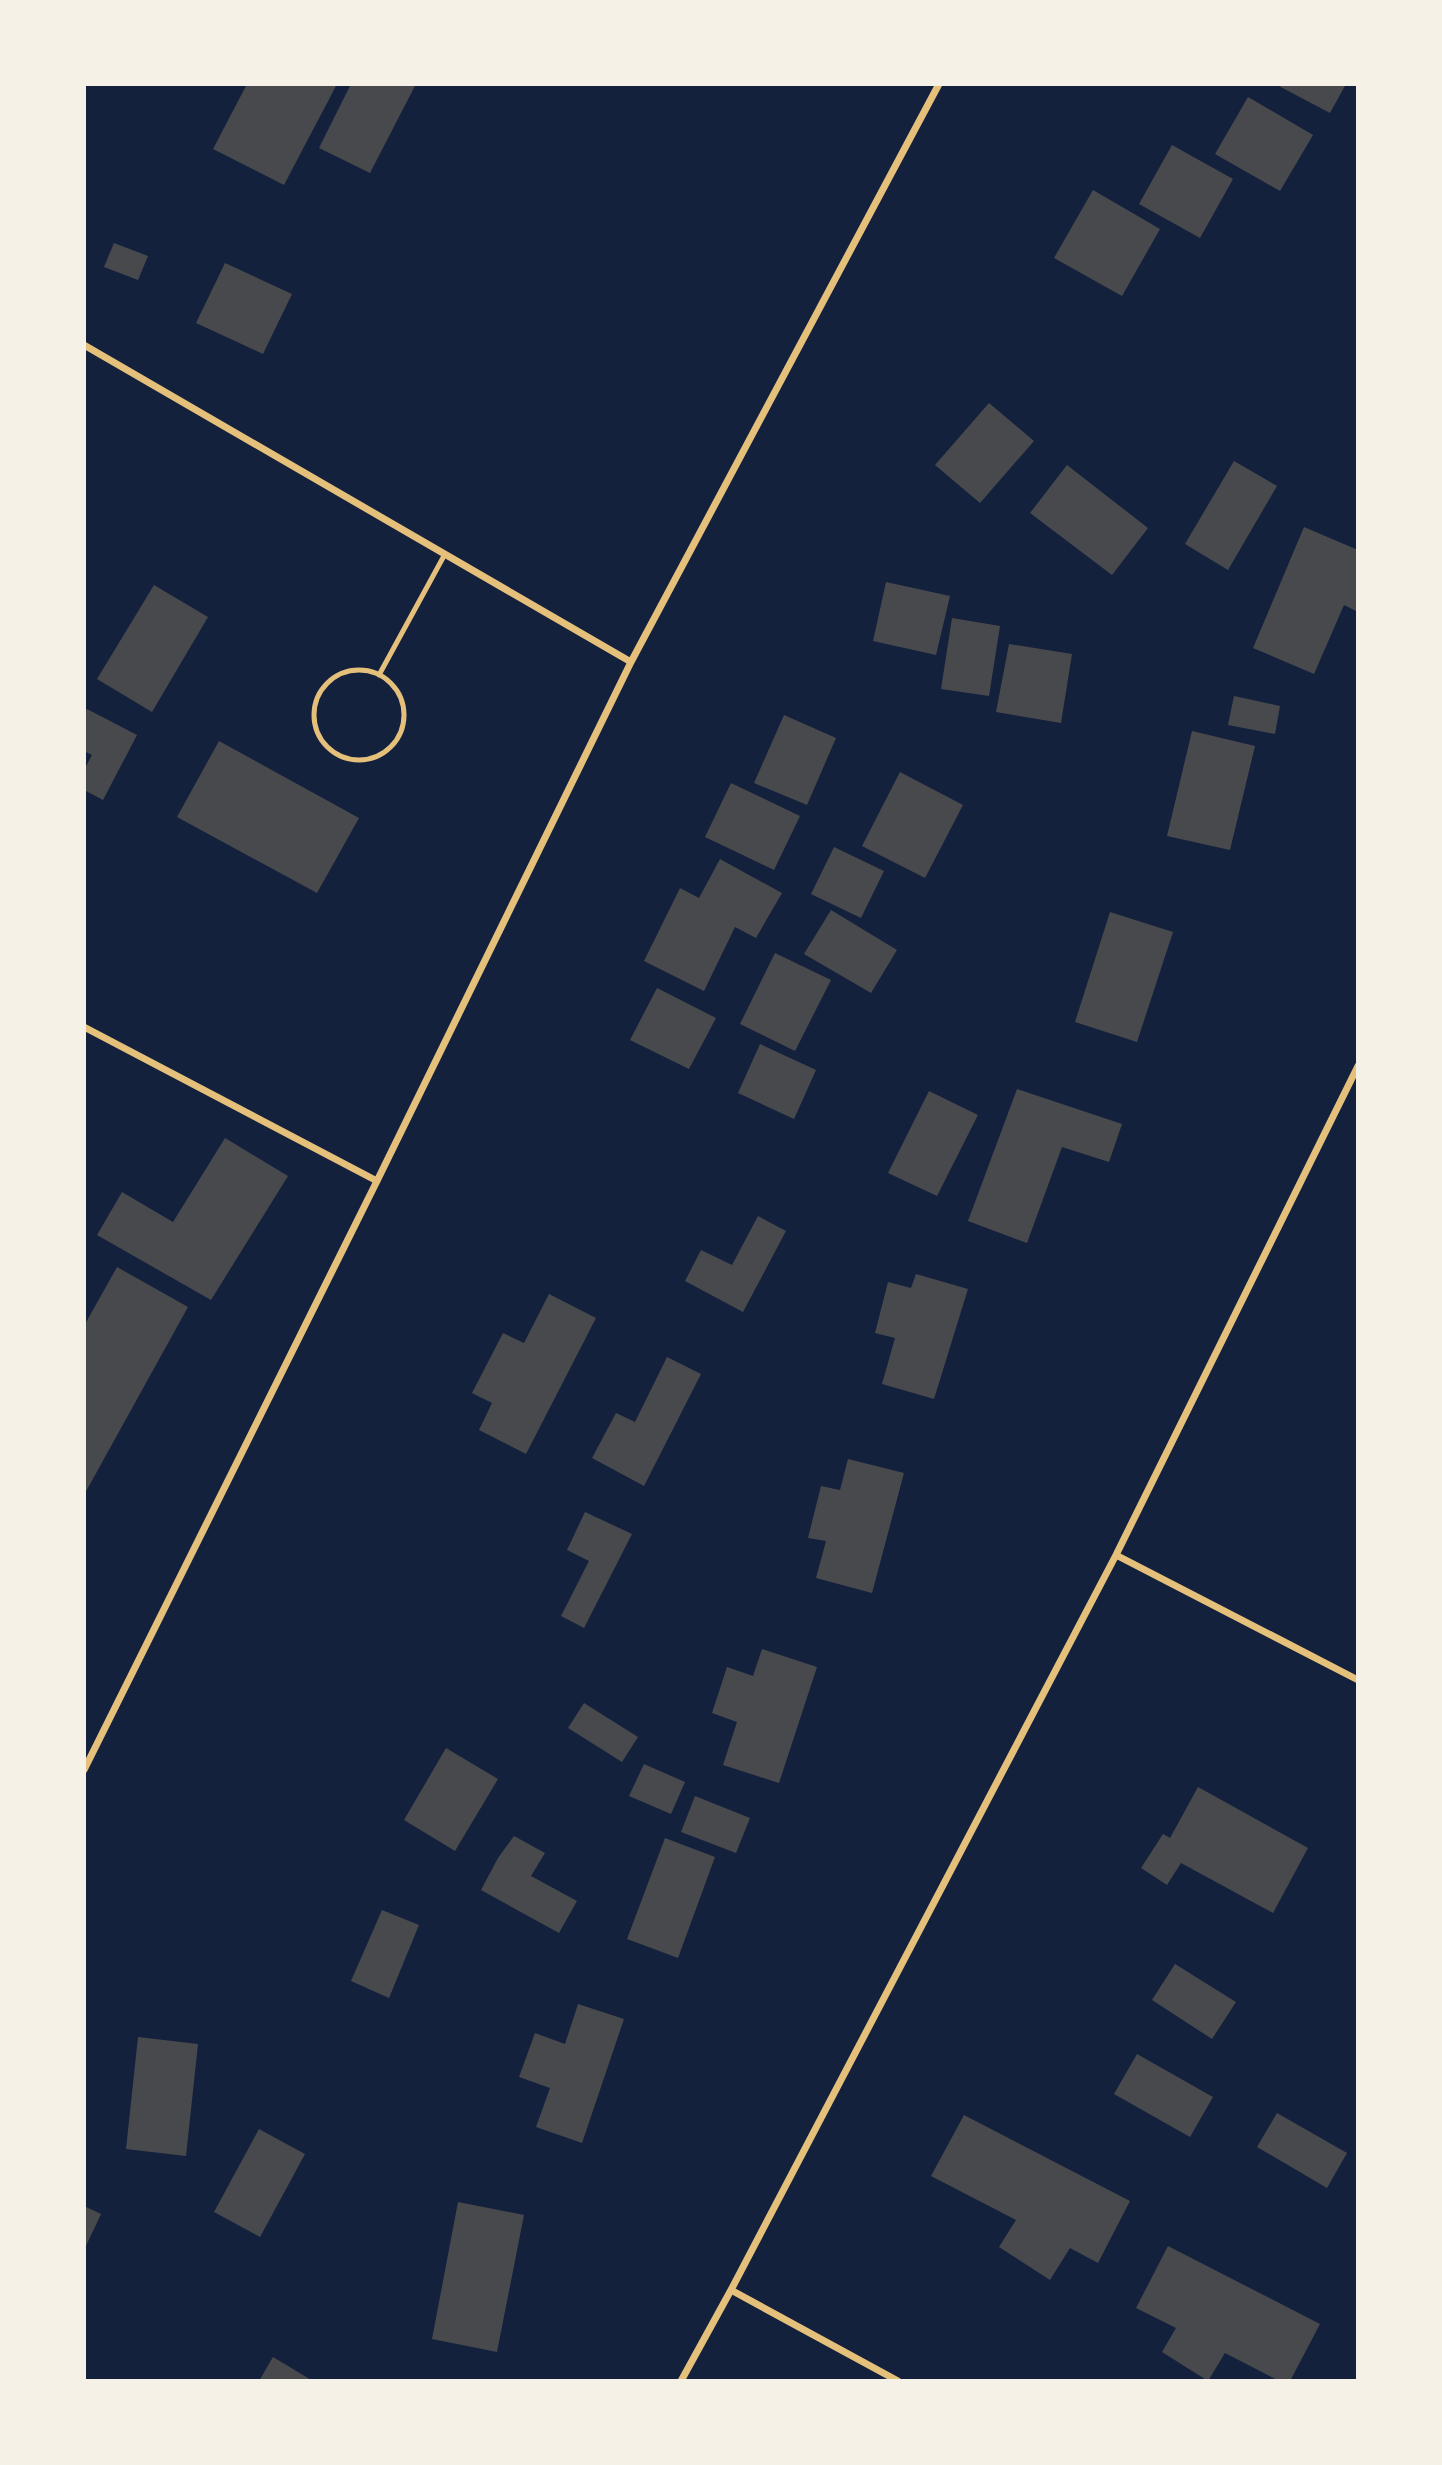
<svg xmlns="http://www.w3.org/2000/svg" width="1442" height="2465" font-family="Ubuntu,sans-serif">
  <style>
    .building { fill: #48494c }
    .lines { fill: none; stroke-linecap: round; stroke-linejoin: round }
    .service { stroke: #e5c07b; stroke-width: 5 }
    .minor { stroke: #e5c07b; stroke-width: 7 }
  </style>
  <rect width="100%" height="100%" fill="#14213d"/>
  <!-- building -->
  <path class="building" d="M247,84H337L284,185L213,149Z
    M351,84H416L370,173L319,148Z
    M1275,84H1346L1330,113Z
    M1248,97L1313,135L1280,191L1215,154Z
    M1172,145L1233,179L1200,238L1139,204Z
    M1093,190L1160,229L1122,296L1054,258Z
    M114,243L148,256L138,280L104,267Z
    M225,263L292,294L263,354L196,323Z
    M989,403L1034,441L980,503L935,465Z
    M1234,461L1277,486L1228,570L1185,544Z
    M1067,465L1148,528L1112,575L1030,513Z
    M1304,527L1358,550V612L1344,605L1314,674L1253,648Z
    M886,582L950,596L936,655L873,641Z
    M154,585L208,617L152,712L97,679Z
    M952,618L1000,626L989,696L941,689Z
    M1009,644L1072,654L1061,723L996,712Z
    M1234,696L1280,706L1275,734L1228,725Z
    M87,709L137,735L103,800L84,790V770L92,755L84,751V714Z
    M784,715L836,738L807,805L754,783Z
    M1192,731L1255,746L1230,850L1167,836Z
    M219,741L359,818L317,893L177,817Z
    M900,772L963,805L925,878L862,846Z
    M731,783L800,816L774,870L705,837Z
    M834,847L884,871L861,918L811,894Z
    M720,859L782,893L756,938L735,927L704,991L644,961L680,888L699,898Z
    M831,910L897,950L871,993L804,954Z
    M1110,912L1173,932L1137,1042L1075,1022Z
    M775,953L831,980L795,1051L740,1024Z
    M657,988L716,1018L689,1069L630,1040Z
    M760,1044L816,1070L794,1119L738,1093Z
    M1017,1089L1122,1124L1109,1162L1062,1147L1027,1243L968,1221Z
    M929,1091L978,1115L937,1196L888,1173Z
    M225,1138L288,1176L211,1300L97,1235L122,1192L173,1222Z
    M758,1216L786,1231L743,1312L685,1281L701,1250L732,1265Z
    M117,1267L188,1307L84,1495V1326Z
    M916,1274L968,1289L934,1399L882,1384L895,1338L875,1333L888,1282L911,1288Z
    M549,1294L596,1318L526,1454L479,1430L492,1403L472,1393L503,1333L524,1343Z
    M667,1357L701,1374L644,1486L592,1458L616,1413L635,1422Z
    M848,1459L904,1473L872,1593L816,1578L826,1541L808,1538L821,1486L840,1490Z
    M585,1512L632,1534L584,1628L561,1616L589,1561L567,1550Z
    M762,1649L817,1667L779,1783L723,1765L737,1722L712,1713L727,1667L753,1676Z
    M584,1703L638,1737L622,1762L568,1728Z
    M446,1748L498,1779L455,1851L404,1820Z
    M644,1764L685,1782L671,1814L629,1796Z
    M1198,1787L1308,1848L1273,1913L1181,1863L1167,1885L1141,1868L1163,1834L1170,1838Z
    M695,1796L750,1818L736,1853L681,1832Z
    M514,1836L545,1853L531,1876L577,1901L559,1933L481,1890L498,1858Z
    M665,1838L715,1857L678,1958L627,1939Z
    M382,1910L419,1925L389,1998L351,1981Z
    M1175,1964L1236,2002L1212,2039L1152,2000Z
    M578,2004L624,2019L582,2143L536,2127L550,2088L519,2077L535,2033L565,2044Z
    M138,2037L198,2044L186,2156L126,2149Z
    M1137,2054L1213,2097L1190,2137L1114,2094Z
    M1277,2113L1347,2153L1327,2188L1257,2147Z
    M964,2115L1130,2201L1098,2263L1070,2248L1050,2280L999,2247L1016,2220L931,2176Z
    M259,2129L305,2154L260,2237L214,2212Z
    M458,2202L524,2215L497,2352L432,2339Z
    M84,2206L101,2214L84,2250Z
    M1168,2246L1320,2324L1290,2381H1279L1225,2353L1208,2381L1162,2352L1176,2328L1136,2308Z
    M273,2357L313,2381H259Z"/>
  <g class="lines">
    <!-- service -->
    <path class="service" d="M314 715a45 45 0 1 1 90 0a45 45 0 1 1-90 0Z
      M379,675L445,554"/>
    <!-- minor -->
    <path class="minor" d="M84,345L631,662
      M84,1027L377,1181
      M1116,1555L1358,1680
      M84,1770L377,1181L631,662L939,84
      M731,2290L898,2381
      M681,2381L731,2290L1116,1555L1358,1066"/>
  </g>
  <!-- border -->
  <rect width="1442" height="2465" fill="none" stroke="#f6f1e7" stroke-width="172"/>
</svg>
